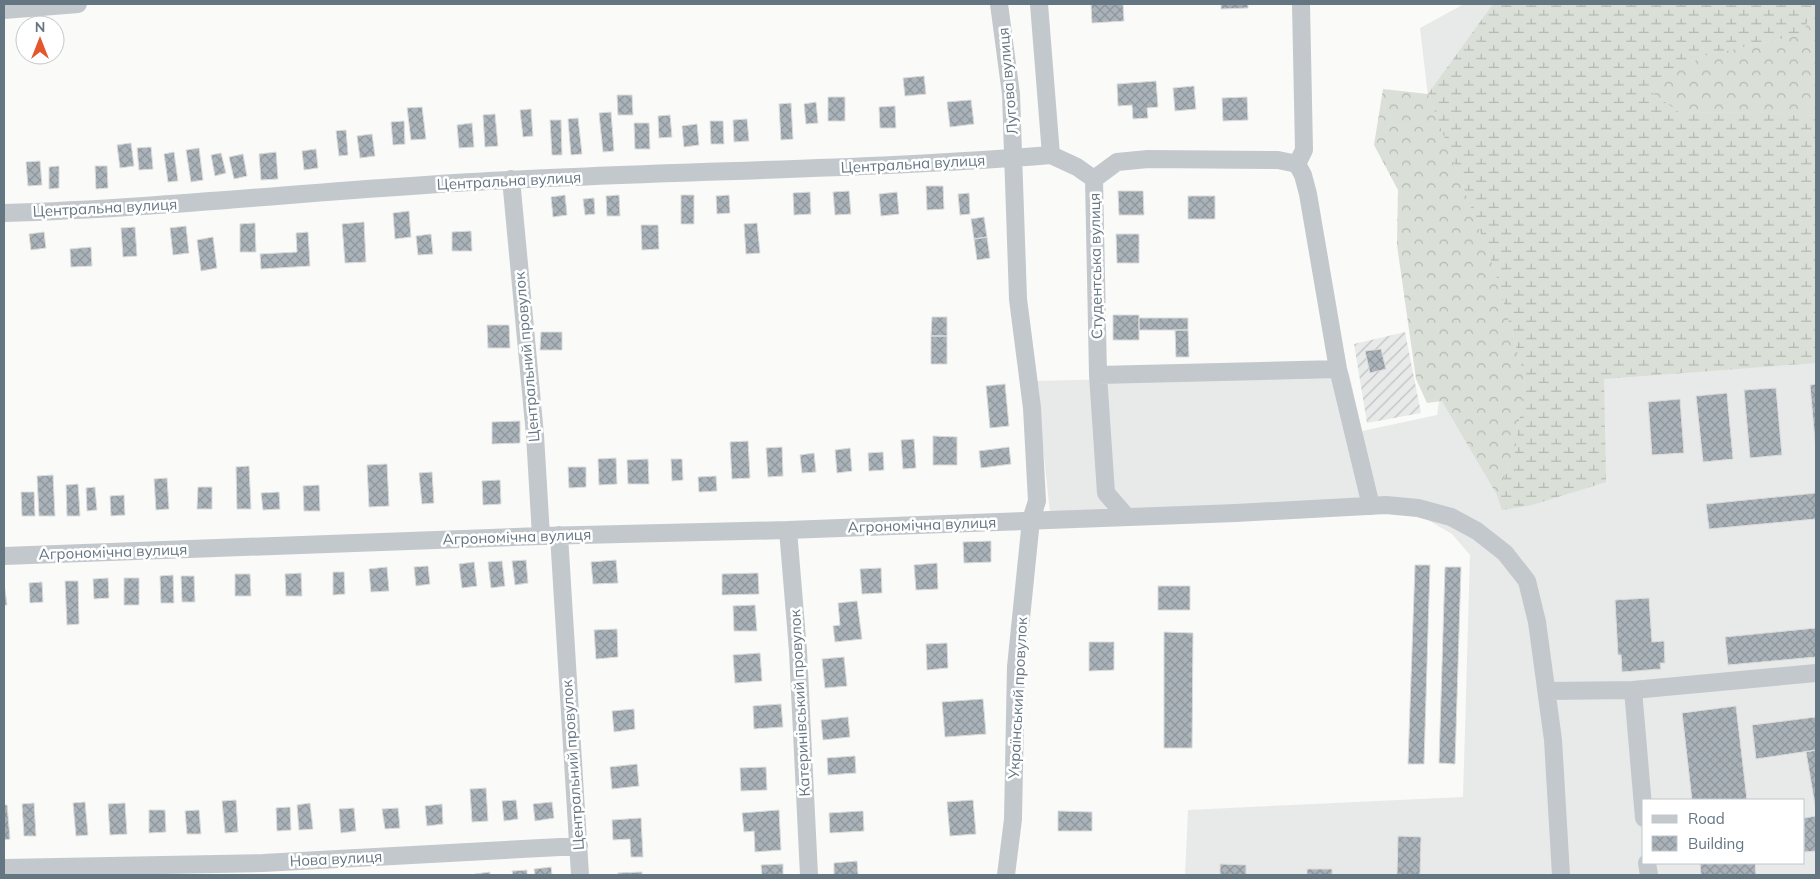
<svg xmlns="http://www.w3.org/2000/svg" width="1820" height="879" font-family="Mulish,sans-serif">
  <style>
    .built { fill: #e8e9e9; fill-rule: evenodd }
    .industrial { fill: url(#industrial-furrows) }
    .forest { fill: url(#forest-crowns) }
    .wetland { fill: url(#wetland-marsh) }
    .building { fill: url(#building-cross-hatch); stroke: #dcdcda }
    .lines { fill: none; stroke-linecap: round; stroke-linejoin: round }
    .street { stroke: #c3c8cc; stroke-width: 18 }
    .labels { text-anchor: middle; stroke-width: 5; stroke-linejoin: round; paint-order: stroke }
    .street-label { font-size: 15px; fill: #657683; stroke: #fff }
  </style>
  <defs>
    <pattern id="industrial-furrows" width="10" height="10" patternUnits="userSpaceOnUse" patternTransform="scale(1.25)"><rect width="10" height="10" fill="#e8e9e9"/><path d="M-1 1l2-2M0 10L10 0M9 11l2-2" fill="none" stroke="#c0c1c2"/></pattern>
    <pattern id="forest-crowns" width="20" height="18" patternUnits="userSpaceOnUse" patternTransform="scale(1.25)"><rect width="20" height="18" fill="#dadfd7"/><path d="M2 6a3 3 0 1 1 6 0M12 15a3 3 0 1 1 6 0" fill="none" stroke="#b4b9b4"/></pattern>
    <pattern id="wetland-marsh" width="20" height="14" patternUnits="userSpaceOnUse" patternTransform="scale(1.25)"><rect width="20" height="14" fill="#dadfd7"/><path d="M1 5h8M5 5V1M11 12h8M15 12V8" fill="none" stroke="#b4b9b4"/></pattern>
    <pattern id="building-cross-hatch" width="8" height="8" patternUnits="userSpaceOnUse" patternTransform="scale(1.25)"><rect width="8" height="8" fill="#aab3b9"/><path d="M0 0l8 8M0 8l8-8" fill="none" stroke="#8e969c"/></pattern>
  </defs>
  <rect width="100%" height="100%" fill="#fafaf8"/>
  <!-- built -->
  <path class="built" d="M1464,4H1816V875H1185L1188,810L1463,797L1470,555L1452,534L1395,501L1050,513L1036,381L1349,373L1362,431L1437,415L1453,312L1420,28ZM1644,800H1804V863H1644Z"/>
  <!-- industrial -->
  <path class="industrial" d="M1405,332L1421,413L1367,423L1354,344Z"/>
  <!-- forest -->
  <path class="forest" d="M1813,4H1816V116L1755,112L1680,113L1647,89L1703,56L1803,34Z
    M1383,89L1428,94L1494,268L1525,379L1515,452L1497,495L1442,401L1427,403L1416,379L1397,245L1398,190L1374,145Z"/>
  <!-- wetland -->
  <path class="wetland" d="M1493,4H1813L1803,34L1703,56L1647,89L1680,113L1755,112L1816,116V363L1604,379L1606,482L1532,505L1502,510L1497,495L1515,452L1525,379L1494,268L1428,94Z"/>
  <!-- building -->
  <path class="building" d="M1091,4H1123L1124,21L1092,23Z
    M1221,4H1248V8L1221,9Z
    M924,76L926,94L905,96L903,78Z
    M1156,81L1158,107L1147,108L1148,118L1133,119L1132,105L1118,106L1117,84Z
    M1194,86L1196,109L1175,111L1173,88Z
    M617,95H632L633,115H618Z
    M828,97H845V121H828Z
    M1247,97L1248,120L1223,121L1222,98Z
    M971,100L974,124L950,127L947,102Z
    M816,102L818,123L806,124L804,104Z
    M791,103L793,139L781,140L779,104Z
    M895,106L896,128H880L879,107Z
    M422,107L426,139L411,140L407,108Z
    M531,109L533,136L523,137L520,110Z
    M611,112L614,151L603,152L599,113Z
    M495,114L498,146L485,147L483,115Z
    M670,115L672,137L659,138L658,116Z
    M578,118L582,154L571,155L568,119Z
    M747,119L749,141L734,142L733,120Z
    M550,120H561L562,155H552Z
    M404,121L405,144L393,145L391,122Z
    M710,121H723L724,144H711Z
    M472,123L474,147L459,148L457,125Z
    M634,123H649L650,149H635Z
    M697,124L699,145L684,147L682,126Z
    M346,130L348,155L339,156L336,131Z
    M372,134L375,156L360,158L357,136Z
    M131,143L134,166L120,168L117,145Z
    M151,147L153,169L139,170L137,148Z
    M199,148L203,180L191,182L186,150Z
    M316,149L318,168L304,170L302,151Z
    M174,152L178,181L168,182L164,154Z
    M276,152L278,179L261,180L259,154Z
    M221,153L226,173L215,176L211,155Z
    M243,154L247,176L234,179L229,157Z
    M40,161L42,185L28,186L26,162Z
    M59,166V188L49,189V167Z
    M95,166H107L108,188L96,189Z
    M926,186H943L944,209L927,210Z
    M849,191L851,214L835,215L833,192Z
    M1118,191H1143L1144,215H1119Z
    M810,192L811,214L794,215L793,193Z
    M897,192L899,214L881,216L879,194Z
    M969,193L970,214L960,215L958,194Z
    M565,195L567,215L553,217L551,197Z
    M619,195L620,216H607L606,196Z
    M681,195H694V224H681Z
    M729,195L730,213L717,214L716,196Z
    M1188,196H1215V219H1188Z
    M594,198L595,214L585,215L583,199Z
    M409,211L411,237L395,239L393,213Z
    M984,217L987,237L974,239L971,219Z
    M364,222L366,262L345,263L342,224Z
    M255,223L256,252H240V224Z
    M757,223L760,253L746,254L744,224Z
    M641,225H658L659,249L642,250Z
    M186,226L189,253L173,255L170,228Z
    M135,227L137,256L123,257L121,228Z
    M471,231L472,251H452V232Z
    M44,232L46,248L31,250L29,234Z
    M308,232L310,266L261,269L260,254L297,252L296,233Z
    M431,234L433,254L418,255L416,236Z
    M1116,234H1139V263H1117Z
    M213,237L217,268L201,271L197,240Z
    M987,237L990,258L977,260L974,239Z
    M91,247L92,266L71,267L70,249Z
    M1113,315H1139V340H1113Z
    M932,317H947V336H931Z
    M1139,318H1188V330H1139Z
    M487,325H509L510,348H488Z
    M1175,330H1188L1189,357H1176Z
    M541,332H562V350H540Z
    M931,336H947V364H931Z
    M1381,349L1386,369L1370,373L1365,351Z
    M1005,384L1009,426L990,428L986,386Z
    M1816,384V452L1810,385Z
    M1776,388L1782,455L1750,458L1744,390Z
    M1727,393L1733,459L1703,462L1696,396Z
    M1680,399L1684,453L1652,455L1648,402Z
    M520,421V443L492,444V422Z
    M933,436L957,437V465H933Z
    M914,439L916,468L903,469L901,440Z
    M748,441L750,478L732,479L730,442Z
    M782,447L783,476L768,477L766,448Z
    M1009,447L1011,464L981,468L979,451Z
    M850,448L852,471L837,473L835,450Z
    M883,452L884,470L869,471L868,453Z
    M814,453L816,472L802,473L800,455Z
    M616,458L617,484L599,485L598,459Z
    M648,459L649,484H628L627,460Z
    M671,459H682L683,480L672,481Z
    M387,464L389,506L369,507L367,465Z
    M249,466L251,509H237L236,467Z
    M568,467H586V487L569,488Z
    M432,472L434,503L422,504L419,473Z
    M53,475L55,516H39L37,476Z
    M716,476L717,491L699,492L698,477Z
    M167,478L169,509L156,510L154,479Z
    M500,480L501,504L483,505L482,481Z
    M78,484L80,516H67L66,485Z
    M319,485L320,511H304L303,486Z
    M95,487L97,510L87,511L86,488Z
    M198,487H212V509H197Z
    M21,492H34L35,516H22Z
    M279,492L280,509L263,510L261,493Z
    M1816,493V519L1709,529L1706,504Z
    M124,495L125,515L111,516L110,496Z
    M991,541V562L964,563L963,542Z
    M526,560L528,583L515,585L512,561Z
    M616,560L618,583L593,584L591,562Z
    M502,561L505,586L491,588L488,562Z
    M474,562L477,586L462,588L459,564Z
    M937,563L938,589L916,590L914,565Z
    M1415,565H1430L1424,764H1408Z
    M428,566L430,584L416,586L414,567Z
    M387,567L389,591L371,592L369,569Z
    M1445,567H1461L1455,764L1439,763Z
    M881,568L882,593L862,594L860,569Z
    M333,572H344L345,594L333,595Z
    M301,573L302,596H286L285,574Z
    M758,573L759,594L722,595V574Z
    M235,574H250L251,596H235Z
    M173,575L174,603H161L160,576Z
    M181,576H194L195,602H182Z
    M108,578L109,598L94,599L93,579Z
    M124,578H139V605H124Z
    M65,581H78L79,624L67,625Z
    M42,582L43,602L30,603L29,583Z
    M4,583L7,605H4Z
    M1158,586H1190V610H1158Z
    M1649,598L1652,642L1664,641L1665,663H1660L1661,669L1622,672L1621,655H1618L1615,600Z
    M857,601L862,639L835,642L833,626L840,625L838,603Z
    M755,605L757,631H734L733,606Z
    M1816,628V657L1728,665L1725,637Z
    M617,629L618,657L596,659L594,630Z
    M1164,632L1193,633L1192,748H1164Z
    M1089,642H1114V670L1089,671Z
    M947,643L948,668L927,670L926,644Z
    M760,653L762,681L735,683L733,655Z
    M844,657L847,686L825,688L822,659Z
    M983,699L986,734L945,737L942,702Z
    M781,704L783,727L754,729L753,706Z
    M1736,706L1747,800H1692L1682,713Z
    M634,709L635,729L614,732L612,711Z
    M848,717L850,737L823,740L821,720Z
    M1816,717V750L1756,759L1752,725Z
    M1816,750V811L1806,752Z
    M855,756L856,773L828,775L827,758Z
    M637,764L639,786L612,789L610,767Z
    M766,767L767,790L741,791L740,768Z
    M486,788L488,821L472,822L470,789Z
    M236,800L238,832L225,833L222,801Z
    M516,800L518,819L504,821L502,801Z
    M973,800L976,834L950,836L947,802Z
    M85,802L88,835L76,836L73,803Z
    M552,802L554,818L535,821L533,804Z
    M34,803L36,836H24L22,804Z
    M125,803L127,834L110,835L108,804Z
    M310,803L313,829L299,830L297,805Z
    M442,804L443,824L427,826L425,806Z
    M4,805H7L10,839L4,840Z
    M290,807L291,830L277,831L276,808Z
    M354,808L356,831L341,833L339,809Z
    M398,808L400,828L385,829L382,809Z
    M149,810H165L166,832L149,833Z
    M199,810L201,834H187L185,811Z
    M779,810L781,850L755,852L754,831L744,832L742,813Z
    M863,811L864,831L830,833L829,813Z
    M1058,811L1092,812V831H1058Z
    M1816,816V851L1804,852V818Z
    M641,818L643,857H631L630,839L613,840L612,820Z
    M1398,836L1421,837L1420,875H1397Z
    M857,861L858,875H834V863Z
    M1700,863H1755L1756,875H1701Z
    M783,864V875H762L761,865Z
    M1220,864L1246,865V875H1220Z
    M551,867L552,875H535L534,869Z
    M1307,869H1332V875H1307Z
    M527,870V875H513L512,871Z
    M490,872V875H475V874Z
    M642,872V875H618V873Z"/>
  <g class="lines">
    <!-- street -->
    <path class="street" d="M999,4L1011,94L1018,299L1032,408L1037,501L1031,520L1016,667L1013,819L1006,875
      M1039,4L1051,155L1077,167L1094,179L1098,375L1106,493L1126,516
      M4,10L78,4
      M1297,164L1304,150L1301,4
      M511,179L535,435L541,536
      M1094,179L1117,162L1148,159L1278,160L1297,164L1303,175L1308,194L1338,369L1371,506
      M4,213C172,208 340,188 509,180C690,170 871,170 1051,155
      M1098,375L1338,369
      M788,530L798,651L809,875
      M559,535L580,875
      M4,556L541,536L788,530L1236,513L1386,505L1418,508L1451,517L1477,531L1505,553L1527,581L1537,622L1553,740L1561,875
      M1633,690L1644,818
      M1547,691L1633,690L1816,673
      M1647,863L1649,875
      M4,868L263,863L579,846"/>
  </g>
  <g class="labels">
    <!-- street labels -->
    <g class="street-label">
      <text transform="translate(1008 81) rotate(-95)" y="5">Лугова вулиця</text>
      <text transform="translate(913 164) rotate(-3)" y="5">Центральна вулиця</text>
      <text transform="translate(509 181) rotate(-3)" y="5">Центральна вулиця</text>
      <text transform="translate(105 208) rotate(-3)" y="5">Центральна вулиця</text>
      <text transform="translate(1096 266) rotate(-91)" y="5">Студентська вулиця</text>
      <text transform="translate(527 357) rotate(-95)" y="5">Центральний провулок</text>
      <text transform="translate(922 525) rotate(-2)" y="5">Агрономічна вулиця</text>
      <text transform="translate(517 537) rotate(-2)" y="5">Агрономічна вулиця</text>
      <text transform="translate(113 552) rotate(-2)" y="5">Агрономічна вулиця</text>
      <text transform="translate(1018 698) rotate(-87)" y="5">Український провулок</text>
      <text transform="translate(800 703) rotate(-93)" y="5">Катеринівський провулок</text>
      <text transform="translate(573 765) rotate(-94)" y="5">Центральний провулок</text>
      <text transform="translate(336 859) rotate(-3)" y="5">Нова вулиця</text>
    </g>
  </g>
  <!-- border -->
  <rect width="1820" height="879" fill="none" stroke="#657683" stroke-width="10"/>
  <!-- legend -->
  <rect x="1642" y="799" width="162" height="65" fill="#ffffff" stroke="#c1c8cd"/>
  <rect x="1652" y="815" width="25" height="8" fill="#c3c8cc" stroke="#c1c8cd"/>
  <text x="1688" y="824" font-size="15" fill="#657683">Road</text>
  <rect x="1652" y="836" width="25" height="15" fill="url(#building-cross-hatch)" stroke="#c1c8cd"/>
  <text x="1688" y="849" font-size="15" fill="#657683">Building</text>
  <!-- north arrow -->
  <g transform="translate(40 40)"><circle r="24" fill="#ffffff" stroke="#c1c8cd"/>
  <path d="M0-4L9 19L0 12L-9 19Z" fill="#e4572e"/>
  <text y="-8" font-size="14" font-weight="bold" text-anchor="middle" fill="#657683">N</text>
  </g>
</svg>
